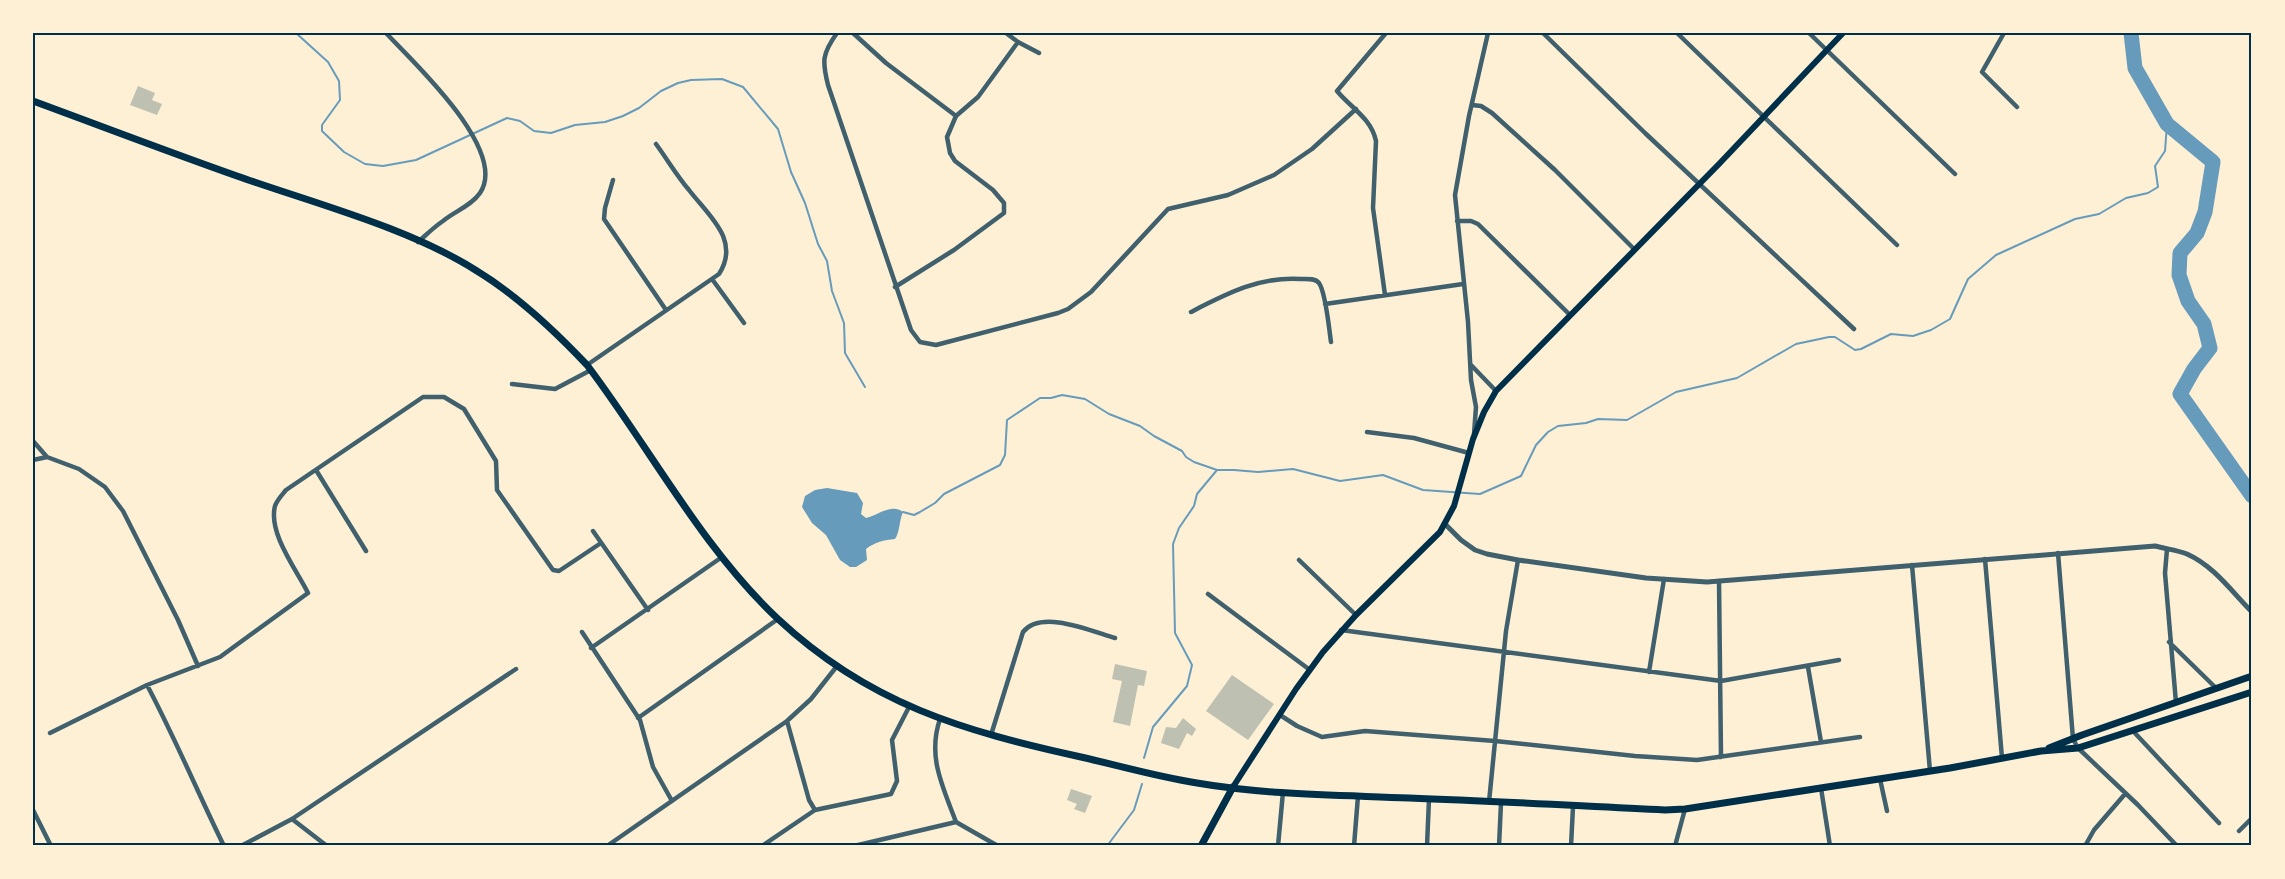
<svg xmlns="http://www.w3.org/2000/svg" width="2285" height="879" font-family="'Open Sans',sans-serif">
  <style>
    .water { fill: #669bbc }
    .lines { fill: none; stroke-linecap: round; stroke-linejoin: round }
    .stream { stroke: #669bbc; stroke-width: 2 }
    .river { stroke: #669bbc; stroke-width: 15 }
    .building { fill: #bec0b2 }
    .minor { stroke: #3f606c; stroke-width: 4.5 }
    .tertiary { stroke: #3f606c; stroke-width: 5 }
    .secondary { stroke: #003049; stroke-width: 6 }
    .primary { stroke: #003049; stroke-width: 7 }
    .neatline { fill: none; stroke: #003049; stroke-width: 2 }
  </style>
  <rect width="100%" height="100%" fill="#fdf0d5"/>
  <!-- water -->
  <path class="water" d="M827,488L857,493L863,503L861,514L866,518C878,515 892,503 903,512C899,521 900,532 895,539C884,540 875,542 866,549L867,560L856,567H850L840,560L826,535L812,523L802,507L805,496L815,490Z"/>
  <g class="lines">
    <!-- stream -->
    <path class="stream" d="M296,33L328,62L339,81L340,100L322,125V131L344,152L365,164L383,166L416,160L507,118L520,121L534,131L551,133L575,125L605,122L623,116L639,108L661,91L678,83L691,80L722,79L743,87L778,129L791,172L805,203L818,244L827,261L832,291L844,323L845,353L865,387
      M903,512L914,515L920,512L935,503L944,494L1000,465L1005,455L1007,420L1040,398H1051L1062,395L1085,399L1109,414L1140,426L1154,436L1182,451L1186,457L1194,462L1217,470H1234L1258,472L1293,469L1340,481L1383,475L1423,490L1480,494L1521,476L1536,445L1548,432L1558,426L1586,423L1598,419L1627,420L1676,392L1737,378L1796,344L1829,337H1835L1855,350L1861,349L1891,334L1913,336L1931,330L1950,319L1968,279L1996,255L2075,219L2099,214L2126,198L2148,193L2158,187L2155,166L2165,151L2167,124
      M1144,758L1153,727L1187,686L1192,665L1175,633L1173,544L1179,528L1194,506L1197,494L1217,470
      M1107,846L1134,810L1142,784"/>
    <!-- river -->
    <path class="river" d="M2131,33L2135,68L2167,124L2213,162L2205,212L2197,233L2180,253L2179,275L2188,301L2204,324L2210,348L2194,369L2180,394L2252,496"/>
  </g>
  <!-- building -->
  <path class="building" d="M138,86L155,93L152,100L162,104L157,115L130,105Z
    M1115,664L1147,671L1144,686L1138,685L1130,726L1113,722L1122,681L1112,679Z
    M1232,675L1274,704L1248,740L1206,711Z
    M1183,718L1196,729L1192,736L1187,733L1179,749L1161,743L1166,727L1176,728Z
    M1071,789L1092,796L1085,813L1074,809L1077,804L1067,800Z"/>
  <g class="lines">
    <!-- minor -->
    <path class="minor" d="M386,33C413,62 509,150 480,193C471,206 455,211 443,221C434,227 426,235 418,242
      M837,33C822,54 822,61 828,85L911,330L920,342L936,345L1058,313L1068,309L1091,292L1168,209L1228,195L1274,175L1312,149L1356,109
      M853,33L886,63L956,116
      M1006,33L1018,42L1039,53
      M1543,33L1645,133L1854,329
      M1677,33L1897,245
      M1809,33L1955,174
      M2004,33L1982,72L2017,107
      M1472,105L1481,106L1492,113L1555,170L1635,250
      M613,180L605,208L604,219L666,310
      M1457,221H1471L1478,224L1570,315
      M712,279L744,323
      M895,287L954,250L1004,213V203L993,190L955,161L950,153L947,137L956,116L978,97L1018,42
      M1385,295L1373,208L1376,141C1371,118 1351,108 1337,91L1386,33
      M1325,304L1463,284
      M1191,312C1226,294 1260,276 1301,279C1307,279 1315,278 1319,283C1326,293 1329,329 1331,342
      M587,365L719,274C741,240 708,215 689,190C677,176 667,159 656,144
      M1471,365L1496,391
      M512,384L555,389L591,370
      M1367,432L1414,438L1469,453
      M1474,434L1476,407L1471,380L1468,322L1455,195L1469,116L1488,33
      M33,441L47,457L79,469L105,487L123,511L178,620L198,666
      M33,460L47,457
      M316,470L366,551
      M593,531L648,610
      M2167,549L2165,573L2176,703
      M2058,553L2073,739L2078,748L2138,805L2177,846
      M1985,559L2002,758
      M1299,560L1356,615
      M1912,565L1930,771
      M1719,581L1721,757
      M1208,594L1310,670
      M1341,630L1721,681L1839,660
      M582,632L640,720L653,767L672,801
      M2169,642L2216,688
      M591,648L722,557
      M1808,667L1821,742
      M1649,672L1664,579
      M147,685C175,738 198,793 224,846
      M1280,715L1297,726L1322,737L1365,731L1495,741L1635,756L1697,760L1860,737
      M638,718L778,619
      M940,719C927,757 943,787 956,822
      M787,721L809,800L815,810
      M2133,731L2219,823
      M50,733L147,685L220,657L308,593C296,569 268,533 275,506C277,500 282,495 286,490L423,397H444L464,409L496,461L497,490L553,570L559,571L601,543
      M991,735L1023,632C1041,609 1091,631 1115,638
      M1880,779L1887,811
      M1821,788L1830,846
      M1489,802L1506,631L1518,560
      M33,810L51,846
      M292,819L327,846
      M2239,831L2252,818
      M241,846L292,819L516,669
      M607,846L787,721L811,699L837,666
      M762,846L815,810L891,794L897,781L892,740L909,707
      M854,846L956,822L998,846
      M1278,846L1283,792
      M1354,846L1358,796
      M1427,846L1429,799
      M1499,846L1501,803
      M1571,846L1573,807
      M1675,846L1685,809
      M2085,846L2094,830L2125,794"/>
    <!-- tertiary -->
    <path class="tertiary" d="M1445,524L1461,540L1475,550L1487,554L1518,560L1646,578L1707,582L2155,546C2166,549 2177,550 2187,554C2214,566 2232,592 2252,612"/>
    <!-- secondary -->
    <path class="secondary" d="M1233,787L1296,689L1323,652L1356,615L1440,532L1454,506L1473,439L1484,412L1496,391L1719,164L1843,33"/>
    <!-- primary -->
    <path class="primary" d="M33,101C101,126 169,152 237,176C313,203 410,228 477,271C518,296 554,330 587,365C650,448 702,548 778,619C869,704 963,731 1081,757C1120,766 1158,777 1197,783C1267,795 1339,795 1409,798C1495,801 1580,806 1665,810L1685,809L1950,768L2041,751L2078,748L2252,692
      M2049,748L2082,735L2252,676
      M1201,846L1233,787"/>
  </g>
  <!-- border -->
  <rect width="2285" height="879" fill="none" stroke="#fdf0d5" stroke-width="69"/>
  <rect x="34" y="34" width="2216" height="810" class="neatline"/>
</svg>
